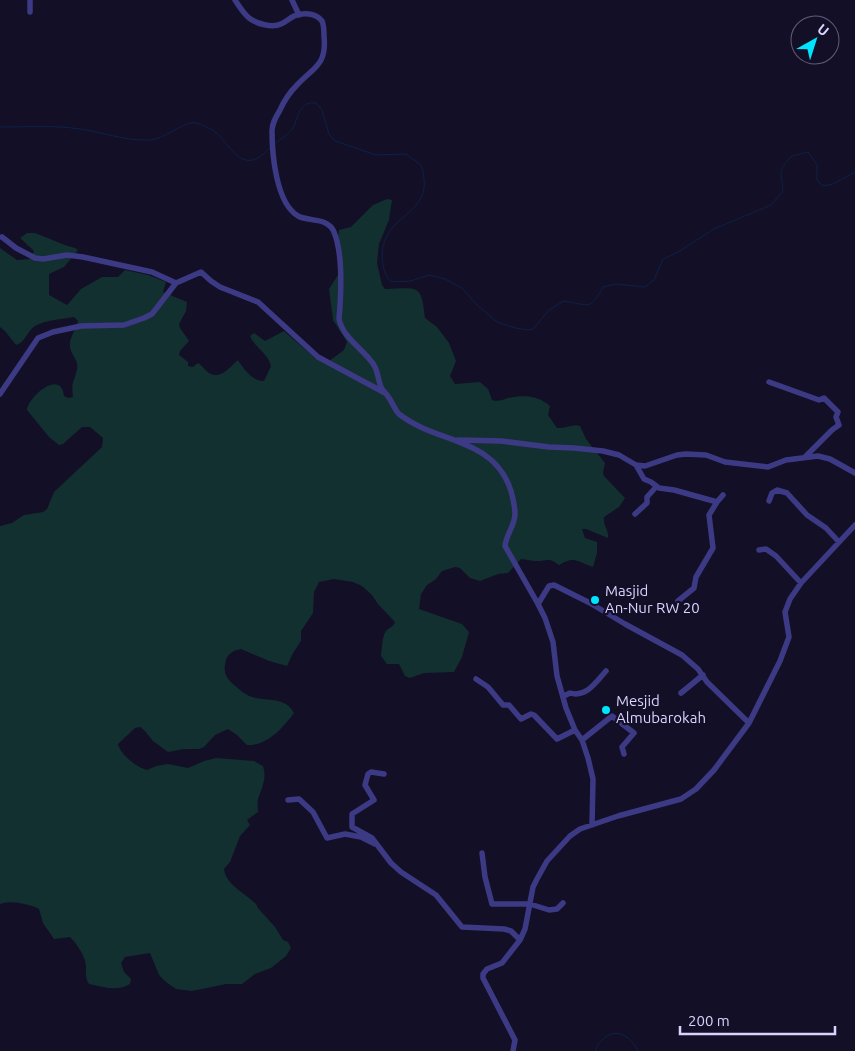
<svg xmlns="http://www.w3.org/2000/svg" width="855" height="1051" font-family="Ubuntu,sans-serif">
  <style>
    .green { fill: #12302f }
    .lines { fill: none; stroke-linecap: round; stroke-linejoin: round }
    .stream { stroke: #0c2248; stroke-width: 1 }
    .minor { stroke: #3d3a85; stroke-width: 5.5 }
    .poi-dot { fill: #00e5ff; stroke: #130f26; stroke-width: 2 }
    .labels { text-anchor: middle; stroke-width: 4.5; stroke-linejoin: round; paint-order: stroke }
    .poi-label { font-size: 15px; fill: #d9d4ff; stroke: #130f26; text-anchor: start }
  </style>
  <rect width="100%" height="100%" fill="#130f26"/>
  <!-- green -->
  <path class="green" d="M387,199L392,200L389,220L379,244L377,263L382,285L385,289C419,288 421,283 425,318L437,327L449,343L456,361L450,376L455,384L480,382L488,389L492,400C498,402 502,400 508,398C523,395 538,395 550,406L548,415L557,428C565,429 573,423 580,426L586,439L605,463L603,472L604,476L625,498L619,507L604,517C603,526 609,530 608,538L586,529H582L585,538L597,542V553L593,567C578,562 575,555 559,565C547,556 547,562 534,561C530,560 526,560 521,559L508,573L498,574L480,581L470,578L460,568L455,567L442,571L436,579L427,585L421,594L419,609L462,624L469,632L462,657L454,672L424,673L410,678L405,676L399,664H387L381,656C382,649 382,636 386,631C390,627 393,627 395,622L378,604L372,595L362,586L353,582L334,579L319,582L314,592L313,613L301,631V641L293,653L287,666L269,661L241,649C235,650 228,653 226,660C223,671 225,677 233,684C239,689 245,695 252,697C267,702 285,696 294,713C283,728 267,746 247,745L237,735L228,729L215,735L204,747L199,749H184L168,752L153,741L144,730L140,727L135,728L118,744C120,754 136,767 147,770L156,766L168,764L188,768L204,761L216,758L254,761L263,766C267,779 262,787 258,799C257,803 258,808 258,812L247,820L250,825L240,836L230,862L224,869C226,885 245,893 256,904L258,908L275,927L283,940L288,942L291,948L286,956L271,968L255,974L242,984H226L192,991L176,989L166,982L159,975L150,953L125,957L121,963L124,972L131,979L130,984C117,992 104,987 89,984C85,978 86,974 86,967C86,957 77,944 70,937L54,939L43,923L39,909C29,904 11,900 0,904V526L12,523L24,515L43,512L47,509L54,492L102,447L103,438L90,427H82L63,444L59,445L49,437L27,410C28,397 61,368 64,396L68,398L73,397C71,381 74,383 77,369C79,360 71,355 70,347C69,337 76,330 78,321L74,317C62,319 46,320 35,326C27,331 25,343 16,345L5,331L0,327V248L17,260L30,259L34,251L20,238L27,233H35L65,245L75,248L78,250L64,267L49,274V295L67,305L81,289L102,277H118L125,270L148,275L166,282L163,292L187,302L186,311L179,324L180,328L189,341L180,351L179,355L188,362V366L193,367L198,363C203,366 206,372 211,374C221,379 231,366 238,360C243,368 253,382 264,381L271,366C268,353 255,348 250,336L254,333L265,341L284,331L315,358L325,364L344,350L347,342L333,320L329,289L343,267L338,238L339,230L351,227L373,205Z"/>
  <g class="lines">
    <!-- stream -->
    <path class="stream" d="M0,127C26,127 54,125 80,129C103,132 124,141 148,140C166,140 183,120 197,123C202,125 210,128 214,131C226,139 237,167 256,159C262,156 266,151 271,147
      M274,144C280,140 289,134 293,128C299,116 299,101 316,103L322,110L329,134L335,141L376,155L406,154L421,165C424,174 426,187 422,196C416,209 402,217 392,228C380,242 378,268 391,282L410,281L429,275L445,279L462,288L478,306L497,322L515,328L528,330L533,329L549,310L564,301C589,305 590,311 603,287L616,284L645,287L654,280L663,259L678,252L714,229L771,205L783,191C782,172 776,172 792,156L808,152L817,165V180L823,186L833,184L855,172
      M595,1051C605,1027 627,1028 638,1051"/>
    <!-- minor -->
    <path class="minor" d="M30,0V12
      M235,0C239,6 243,13 249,18C257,24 272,28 281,24C286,22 290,18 294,16C303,12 316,13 322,21C324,25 324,31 324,36C327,65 314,67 297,85C289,93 284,101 280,110C276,117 272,123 272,131C272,154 276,203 298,216C309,222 328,217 334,232C343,254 341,296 339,319C343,337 360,347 371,361C379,369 377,380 382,389C384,392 387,394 389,398C393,403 394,409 399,414C437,444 494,437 511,491C513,499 515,506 515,514C515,525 506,535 505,546L538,604L545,618L553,642L557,676L566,708L575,730L582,740L588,758L593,779L592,825
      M292,0L299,15
      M2,237L16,248L35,258L43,259L67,255L83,257L152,272L176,283
      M769,382L819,400L824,398L838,412L836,417L839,425L832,430L805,457
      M0,394L38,338L53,332L81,326L124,325L144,318L152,314L176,283L201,272L211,281L220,287L258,302L318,357L385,393
      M458,440L501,441L549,447L574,448L603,451L619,455L636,465L645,466L677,455L686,454L706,455L725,462L768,467L786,460L818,456L830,459L855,473
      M636,465L644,479L651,482L659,488L674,490L717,502L709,515L713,548L696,577L694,588L678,601
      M769,501L772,493L777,490L787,493L807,515L826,528L839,542
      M717,502L723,495
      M635,514L647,503V497L656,487
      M759,550L766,549L776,556L801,583
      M538,604L549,586L554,585L590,603L625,624L682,655L698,669L707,682L749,723
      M476,679L488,687L503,705H509L521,719L531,714L534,715L557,739L575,730
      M681,693L703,675
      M564,696L570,693C586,698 596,682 606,671
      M582,740L612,716L634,733L622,747L624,754
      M384,774L371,772L368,774L365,785L374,800L352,814V827L372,838L391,863L401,872L436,895L462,927L504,929L511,931L520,940
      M288,800L299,799L313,812L327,838L345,834L361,837L375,844
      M482,853L485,877L492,904H530L549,910L557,909L563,903
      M513,1051L515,1040L483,978V974L487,969L502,963L520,940L525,929L533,887L537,879L547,861L570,836L580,829L618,816L681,799L696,789L714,770L749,723L780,661L789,637L785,612L790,599L801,583L855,525"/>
  </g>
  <!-- markers -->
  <g class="poi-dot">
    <circle cx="595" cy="600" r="5"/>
    <circle cx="606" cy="710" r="5"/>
  </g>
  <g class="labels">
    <!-- poi labels -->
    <g class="poi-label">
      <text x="605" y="596">Masjid<tspan x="605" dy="17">An-Nur RW 20</tspan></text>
      <text x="616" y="706">Mesjid<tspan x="616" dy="17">Almubarokah</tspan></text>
    </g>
  </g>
  <!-- north arrow -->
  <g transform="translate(815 40) rotate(39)"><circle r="24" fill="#130f26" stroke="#625e7d"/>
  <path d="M0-4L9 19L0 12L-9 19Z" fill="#00e5ff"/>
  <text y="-8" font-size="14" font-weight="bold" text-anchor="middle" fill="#d9d4ff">U</text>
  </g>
  <!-- scale -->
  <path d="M680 1026v8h155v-8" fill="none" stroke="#d9d4ff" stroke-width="2.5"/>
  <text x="688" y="1026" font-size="15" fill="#d9d4ff" stroke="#130f26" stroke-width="4" paint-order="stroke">200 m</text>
</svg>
